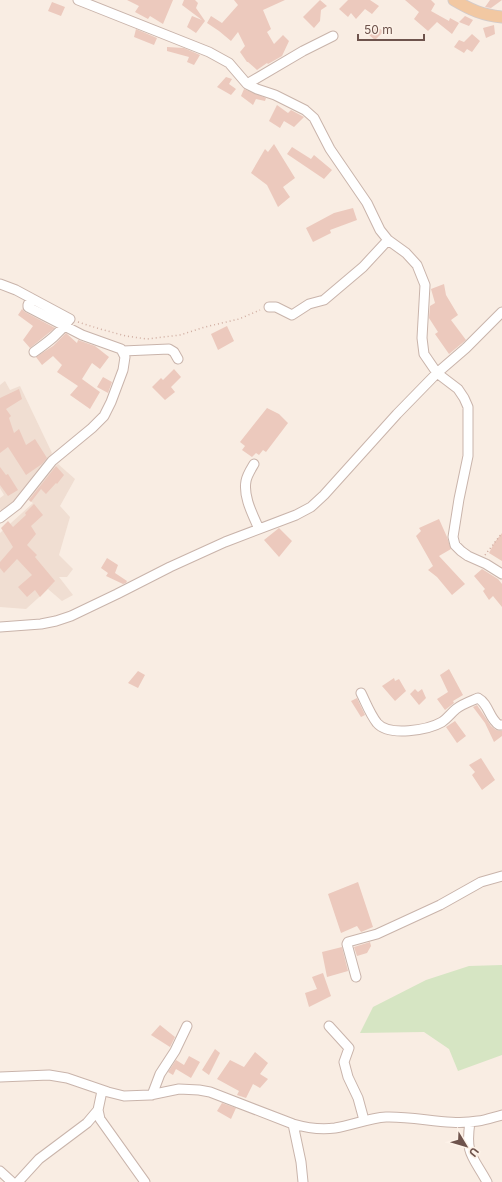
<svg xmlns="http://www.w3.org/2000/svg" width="502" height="1182" font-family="Inter,sans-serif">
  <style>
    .residential { fill: #f0ded2 }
    .green { fill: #d6e5c3 }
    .building { fill: #ecc9bd }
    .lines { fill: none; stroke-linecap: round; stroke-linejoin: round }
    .minor-casing { stroke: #c9b4ab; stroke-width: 11 }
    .major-casing { stroke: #d4cbc9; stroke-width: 13 }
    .path { stroke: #d0ada1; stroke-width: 1.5; stroke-dasharray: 1 3; stroke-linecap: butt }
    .minor { stroke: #fff; stroke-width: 9 }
    .major { stroke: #f2c8a2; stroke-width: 11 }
  </style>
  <rect width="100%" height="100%" fill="#f9ede3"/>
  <!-- residential -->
  <path class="residential" d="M5,381L10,390L20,386L52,453L25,494L58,464L75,479L60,506L70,517L59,555L73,569L67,577H59L73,595L62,601L48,589L26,609L0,607V533L33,503L23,496L5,515L0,509V498L4,495L0,488V385Z"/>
  <!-- green -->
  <path class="green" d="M502,965V1055L458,1071L449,1049L424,1032L360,1033L373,1007L426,980L469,966Z"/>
  <!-- building -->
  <path class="building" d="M127,0H173L163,24L150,16L148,19L135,12L139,6Z
    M184,0H195L198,3L196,8L205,21L196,33L187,27L192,16L202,20L182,5Z
    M234,0H285L263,10L271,29L267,32L274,44L283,35L289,41L282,56L268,64L267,63L257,70L248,62H247L240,52L245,46L238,32L231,41L219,31L207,23L211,16L222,23L238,5Z
    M320,0L327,6L321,10L320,21L314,28L303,17Z
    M348,0H370L379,6L372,14L365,9L356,19L351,13L348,17L339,9Z
    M405,0H431L435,4L431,11L449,21L450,18L459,23L452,34L437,22L428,31L414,19L419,12Z
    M490,0H502L491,8L485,7Z
    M52,2L65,7L61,16L48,11Z
    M465,16L473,20L469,26L459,22Z
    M494,25L495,34L486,38L483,28Z
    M376,27L384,31L375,40L369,35Z
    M136,29L157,38L154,45L134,37Z
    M472,34L480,41L472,52L467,49L464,53L454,47L459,40L464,42Z
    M167,47L184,48L200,55L194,65L187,62L189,57L167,51Z
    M226,77L232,79L229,84L236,89L231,95L217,87Z
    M244,89L266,98L265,101L256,99L253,105L241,96Z
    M277,105L288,113L291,110L304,117L294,127L284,121L280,128L269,121Z
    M274,144L295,178L283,187L290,197L278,207L267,185L251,173L265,149L268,152Z
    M292,147L311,159L314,155L332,170L324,179L287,154Z
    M353,208L357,220L330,230L331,233L313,242L306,228L334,213Z
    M444,284L446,295L458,315L451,320L466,340L449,354L435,334L438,332L429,318L430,306L435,303L431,289Z
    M22,309L25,312L55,328L30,348L23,340L33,326L18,315Z
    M227,326L234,341L218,350L211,334Z
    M66,333L77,343L78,340L95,346L109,357L100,369L92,363L82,379L100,392L90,409L70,395L78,386L57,372L62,365L53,356L42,365L36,357L53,346Z
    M174,369L181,377L171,387L175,392L165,400L152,387L161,378L163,380Z
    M103,377L112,382L108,393L97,387Z
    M19,389L22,399L6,409L11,416L9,418L14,433L19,429L26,445L35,439L47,458L42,464L26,475L8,447L0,453V398Z
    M267,408L279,414L288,423L266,452L263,450L259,455L256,453L252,457L242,450L245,446L240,442Z
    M56,466L64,475L57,484L56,483L46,494L41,489L31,502L29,500Z
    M0,467L6,475L8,474L18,490L8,496L0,485Z
    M34,504L43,515L31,526L36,534L27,545L37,555L35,557L55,581L40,597L35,590L27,597L18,587L32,575L17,559L4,573L0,568V562L13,547L1,528L8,521L13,527L26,515L25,513Z
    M439,519L447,537L451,549L439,556L465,584L452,595L437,577L428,570L433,566L416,536L421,531L419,528Z
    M279,528L292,541L279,557L264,540Z
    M502,533V561L489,553L494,543Z
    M107,558L118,565L115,573L127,581L126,583L123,584L106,576L108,573L101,568Z
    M482,569L498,579L502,584V607L493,596L489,600L483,591L485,589L474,576Z
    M449,669L463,695L453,701L454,703L445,710L437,699L448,692L440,675Z
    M138,671L145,675L138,688L128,683Z
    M394,678L395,681L399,679L406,691L395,701L382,686Z
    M415,689L418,692L422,689L426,698L419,705L410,694Z
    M357,698L365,715L361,717L351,701Z
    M477,705L491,726L496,730L502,731V736L494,742L485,723L473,707Z
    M455,721L466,736L457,743L446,727Z
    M481,758L495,780L482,790L472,775L475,772L469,765Z
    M358,882L373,927L361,932L357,926L341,933L328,894Z
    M370,942L371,946L367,953L357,956L354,947Z
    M342,947L348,971L327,977L322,952Z
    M323,973L331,996L309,1007L305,993L317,989L312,977Z
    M160,1025L175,1037L170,1047L151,1035Z
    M215,1049L220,1053L209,1075L202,1070Z
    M255,1052L268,1063L260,1074L268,1079L260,1088L253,1084L246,1098L237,1095L239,1091L217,1079L230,1060L244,1067Z
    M189,1056L200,1062L191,1078L176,1069L173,1075L168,1072L176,1060L184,1065Z
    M222,1103L236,1108L231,1119L217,1111Z"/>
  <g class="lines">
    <defs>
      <path id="minor" d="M78,0L209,52L229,63L247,84L257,89L275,95L305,110L314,118L330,149L367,203L380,230L388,240L406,253L417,265L425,285L422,338L424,354L437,373L458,389L464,398L468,407V456L459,499L453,537L455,545L461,551L468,556L486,564L502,574
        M247,84L303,51L333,36
        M0,284L16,290L70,319C60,333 48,342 34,352
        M269,307H276L292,315L309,304L324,300L363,267L388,240
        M123,351L169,349L174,352L178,359
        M254,464C251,469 247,475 246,481C243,497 253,515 259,529
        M0,518L17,505L52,461L92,428L104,416L111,402L123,370L125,357L121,349L82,335L28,307V305L31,298
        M0,627L41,624L56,621L71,616L117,594L170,567L225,542L296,515L311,507L324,495L397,414L437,373L466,348L502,312
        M361,693C366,703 370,714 377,723C389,737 428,730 442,722C448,718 451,713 456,709C462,704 471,701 478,698C489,704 489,719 499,725H502
        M356,977L347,944L348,942L377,934L440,905L481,882L502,876
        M329,1026L349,1048L344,1062L348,1077L358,1098L364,1120
        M0,1077L49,1075L67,1078L108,1092L124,1096L150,1095L179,1089L199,1090L210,1092L293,1124C307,1128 321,1130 335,1128C353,1125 369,1118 386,1117C417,1116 448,1126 478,1121C486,1120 494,1117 502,1115
        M102,1091L98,1110L100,1119L145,1182
        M152,1095L160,1074L175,1051L187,1026
        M470,1122C465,1155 473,1156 487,1182
        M293,1124L301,1162L303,1182
        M0,1171L12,1182
        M18,1182L39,1159L87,1123L98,1110"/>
      <path id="major" d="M454,0C471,10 482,15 502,17"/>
    </defs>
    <!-- minor casing -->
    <use href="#minor" class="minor-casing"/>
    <!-- major casing -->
    <use href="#major" class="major-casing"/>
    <!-- path -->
    <path class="path" d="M78,322L100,329L126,336L147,339L180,335L205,327L239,319L260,310
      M485,555L502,533"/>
    <!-- minor -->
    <use href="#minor" class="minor"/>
    <!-- major -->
    <use href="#major" class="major"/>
  </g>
  <!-- north arrow -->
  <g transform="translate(466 1146) rotate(128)" stroke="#fdf2e8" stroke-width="3" paint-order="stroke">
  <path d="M0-3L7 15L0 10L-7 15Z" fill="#6e534c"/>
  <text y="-6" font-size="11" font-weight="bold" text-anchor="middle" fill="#6e534c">U</text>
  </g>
  <!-- scale -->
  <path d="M358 34v6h66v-6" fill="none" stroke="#6e534c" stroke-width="2"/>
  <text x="364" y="34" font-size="12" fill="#6e534c" stroke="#fdf2e8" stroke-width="3" paint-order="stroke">50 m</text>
</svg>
